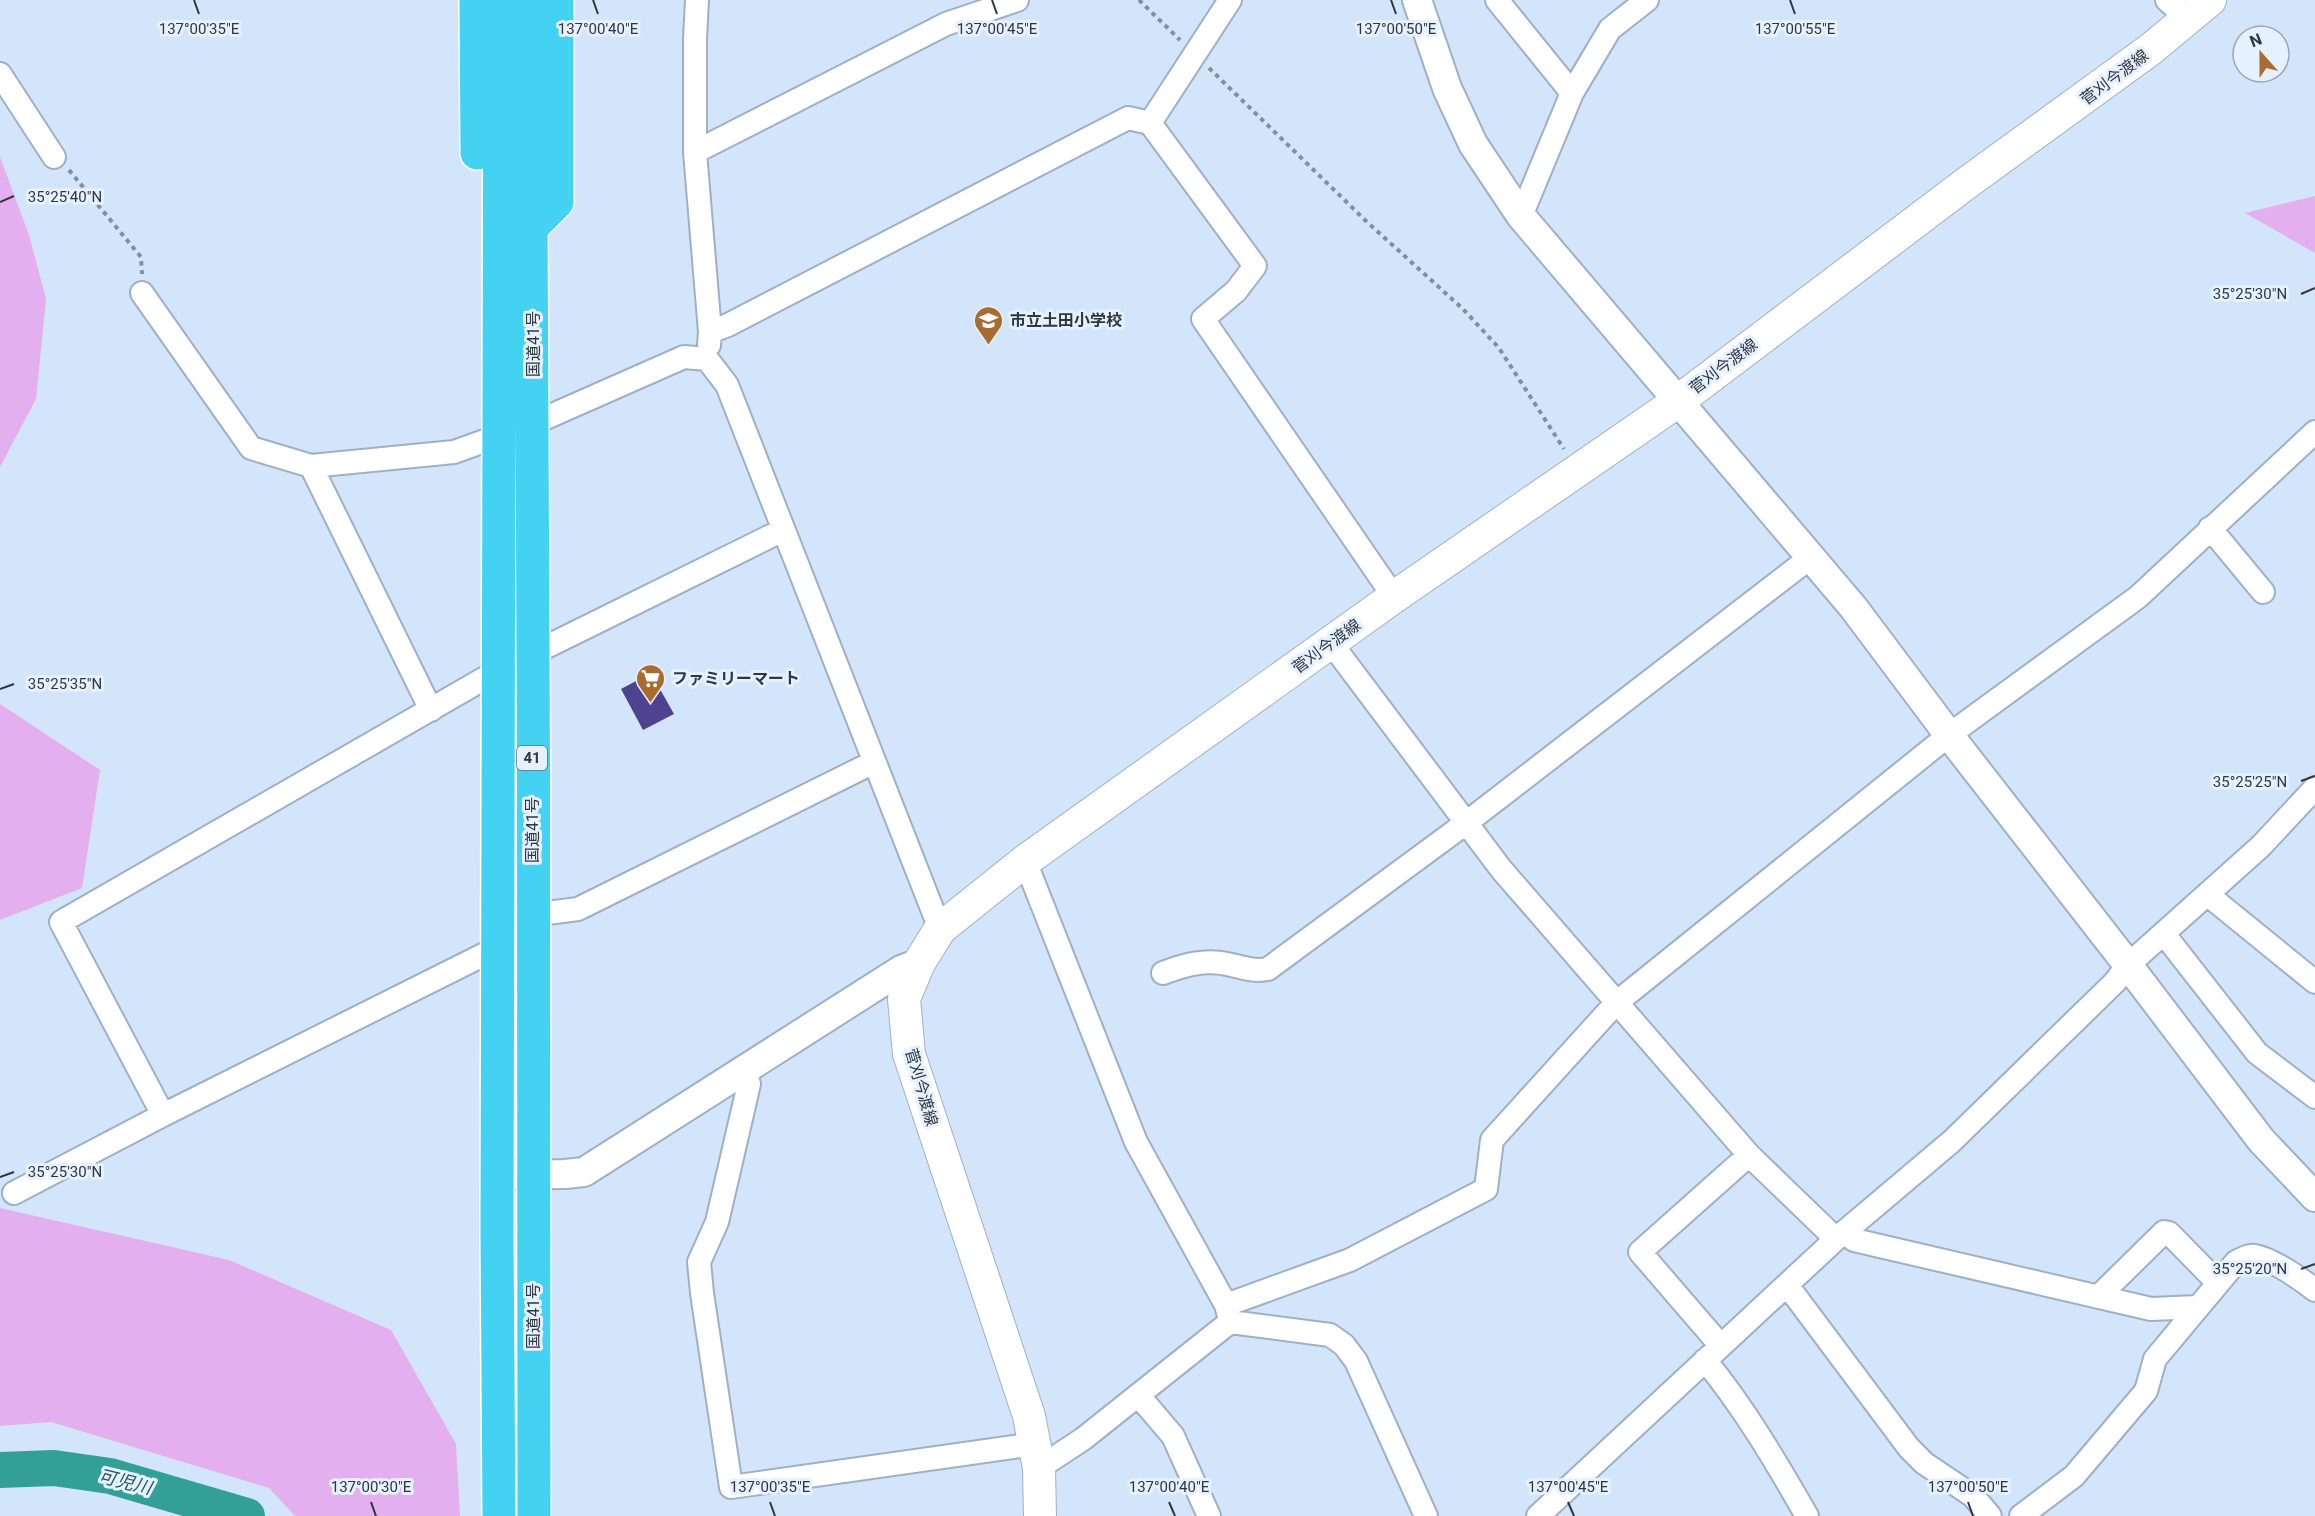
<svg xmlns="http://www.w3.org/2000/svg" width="2315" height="1516" font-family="Roboto,'Noto Sans JP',sans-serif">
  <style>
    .green { fill: #e4afee }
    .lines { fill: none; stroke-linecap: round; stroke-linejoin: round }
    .river { stroke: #32a096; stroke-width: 36 }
    .building { fill: #4f4390 }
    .minor-casing { stroke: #9eb0c5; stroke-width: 26 }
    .tertiary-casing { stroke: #9eb0c5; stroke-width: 32 }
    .secondary-casing { stroke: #9eb0c5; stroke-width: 34 }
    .trunk-casing { stroke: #fff; stroke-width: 36 }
    .path { stroke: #828f9e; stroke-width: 4; stroke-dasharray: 4.5 4.5; stroke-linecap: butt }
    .minor { stroke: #fff; stroke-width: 22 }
    .tertiary { stroke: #fff; stroke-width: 28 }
    .secondary { stroke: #fff; stroke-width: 32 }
    .trunk { stroke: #44d2f3; stroke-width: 33 }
    .ticks { fill: none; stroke: #2f363e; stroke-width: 2 }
    .labels { text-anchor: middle; stroke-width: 6; stroke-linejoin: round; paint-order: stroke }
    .shield { fill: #e6f1ff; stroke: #666e78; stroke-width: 1.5 }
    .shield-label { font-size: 15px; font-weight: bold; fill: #2f363e }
    .street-label { font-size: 16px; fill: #2f363e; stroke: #e6f1ff }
    .poi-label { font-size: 16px; font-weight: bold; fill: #2f363e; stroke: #e6f1ff; text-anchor: start }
    .water-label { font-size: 18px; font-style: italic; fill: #1d5953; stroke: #e6f1ff }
    .ticks-label { font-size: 15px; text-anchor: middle; fill: #2f363e; stroke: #e6f1ff; stroke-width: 6; stroke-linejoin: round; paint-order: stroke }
  </style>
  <rect width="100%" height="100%" fill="#d2e5fb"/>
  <!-- green -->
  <path class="green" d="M0,157L29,235L46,299L36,399L0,467Z
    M2315,196V253L2245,213Z
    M0,704L100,770L82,888L0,920Z
    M0,1208L229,1260L391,1330L456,1444L460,1516H295L269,1488L51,1422L0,1426Z"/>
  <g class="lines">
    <!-- river -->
    <path class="river" d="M0,1470L54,1468L110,1476L247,1516"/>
  </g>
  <!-- building -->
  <path class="building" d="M651,673L674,714L643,730L621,689Z"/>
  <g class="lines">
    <defs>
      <path id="minor" d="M697,0L695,39V152L710,332L709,345
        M1497,0L1572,93
        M2167,0L2188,19
        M0,74L54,157
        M1150,123L1230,0
        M695,152L946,24L1017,0
        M1521,216L1572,93L1610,29L1647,0
        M142,293L251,448L311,466
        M710,332L728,325L1128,118L1150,123L1255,266L1236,291L1203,319L1394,597
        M2210,528L2263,592
        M1331,643L1501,869L1749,1155L1836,1239
        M532,654L783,530
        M431,710L311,466L454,452L532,424L684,357L707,359L727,385L940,929
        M1025,861L1136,1142L1226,1305L1230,1320
        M2208,895L2315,982
        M532,915L578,909L874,762
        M2164,934L2257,1053L2315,1097
        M499,947L163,1115L61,922L499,670
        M1163,973C1184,965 1205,959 1227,964C1242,967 1253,972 1268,969L1466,823L1811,557
        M744,1070L749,1084L717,1222L699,1262L702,1293L731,1487L1034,1444
        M14,1193L163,1115
        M1844,1232L1854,1240L2151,1309L2198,1307
        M1787,1285L1909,1448L1924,1463L1973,1496L1990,1516
        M2098,1297L2164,1232L2169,1233L2218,1283
        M1226,1305L1350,1260L1486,1189L1492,1140L1616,1003L1949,735L2138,597L2315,432
        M1721,1346L1640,1252L1749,1155
        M1705,1360C1745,1409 1776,1462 1807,1516
        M1138,1395L1173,1436L1209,1516
        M1039,1468L1083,1439L1230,1322L1330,1335L1344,1345L1356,1361L1426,1516
        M1538,1516L1836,1239L1952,1141L2115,982L2128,965L2261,846L2315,788
        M2021,1516L2074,1476L2146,1391L2155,1359L2236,1262C2242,1259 2248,1255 2255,1256C2272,1259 2301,1279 2315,1290"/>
      <path id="tertiary" d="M1417,0L1447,88L1473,144L1521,216L1853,607L1949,735L2128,965L2261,1140L2315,1197
        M498,1175L565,1174L584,1172L901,970L919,963"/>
      <path id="secondary" d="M1040,1516L1039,1468L1029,1416L909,1054L904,999L919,963L940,929L1025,861L1394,597L1677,402L1968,182L2151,49L2210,0"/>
      <path id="trunk" d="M476,0L477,153
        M530,0C536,505 532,1011 534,1516
        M532,227L557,202V0
        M499,1516L497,1231L500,0"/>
    </defs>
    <!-- minor casing -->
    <use href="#minor" class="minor-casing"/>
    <!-- tertiary casing -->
    <use href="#tertiary" class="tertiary-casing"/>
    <!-- secondary casing -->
    <use href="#secondary" class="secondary-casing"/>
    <!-- trunk casing -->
    <use href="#trunk" class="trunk-casing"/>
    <!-- path -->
    <path class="path" d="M1139,0L1180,40
      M1209,68L1366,221L1463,309L1499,348L1564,449
      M69,170L141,257L142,274"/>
    <!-- minor -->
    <use href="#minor" class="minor"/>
    <!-- tertiary -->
    <use href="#tertiary" class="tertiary"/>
    <!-- secondary -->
    <use href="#secondary" class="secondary"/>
    <!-- trunk -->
    <use href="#trunk" class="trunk"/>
  </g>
  <!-- ticks -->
  <path class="ticks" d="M194,0L199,14M593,0L598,14M992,0L997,14M1391,0L1396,14M1790,0L1795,14M0,202L14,196M2301,294L2315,288M0,689L14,684M2301,781L2315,776M0,1177L14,1172M2301,1269L2315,1264M371,1502L376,1516M770,1502L775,1516M1169,1502L1175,1516M1568,1502L1574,1516M1968,1502L1973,1516"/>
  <!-- icons -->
  <defs>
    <symbol id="school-pin" viewBox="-11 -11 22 30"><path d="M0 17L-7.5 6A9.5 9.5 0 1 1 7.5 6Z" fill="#a86b30" stroke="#e6f1ff"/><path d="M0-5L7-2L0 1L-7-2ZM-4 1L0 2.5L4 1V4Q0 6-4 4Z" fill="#fff"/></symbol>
    <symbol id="supermarket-pin" viewBox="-11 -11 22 30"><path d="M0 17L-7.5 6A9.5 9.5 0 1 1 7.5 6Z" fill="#a86b30" stroke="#e6f1ff"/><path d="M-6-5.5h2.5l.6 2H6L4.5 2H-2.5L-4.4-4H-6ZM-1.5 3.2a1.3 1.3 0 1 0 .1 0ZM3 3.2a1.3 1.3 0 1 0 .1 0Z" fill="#fff"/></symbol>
  </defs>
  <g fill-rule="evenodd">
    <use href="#school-pin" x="972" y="304" width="33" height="45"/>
    <use href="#supermarket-pin" x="634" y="662" width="33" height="45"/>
  </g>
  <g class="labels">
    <!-- shield labels -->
    <rect class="shield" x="517" y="746" width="30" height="24" rx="4.5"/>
    <g class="shield-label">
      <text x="532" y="763">41</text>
    </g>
    <!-- street labels -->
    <g class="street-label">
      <text transform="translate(2114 77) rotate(-37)" y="6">菅刈今渡線</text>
      <text transform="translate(533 344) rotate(-90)" y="6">国道41号</text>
      <text transform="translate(1723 366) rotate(-37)" y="6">菅刈今渡線</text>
      <text transform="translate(1326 646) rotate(-36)" y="6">菅刈今渡線</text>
      <text transform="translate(532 830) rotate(-90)" y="6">国道41号</text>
      <text transform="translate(922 1087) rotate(74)" y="6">菅刈今渡線</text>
      <text transform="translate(533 1316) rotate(-90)" y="6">国道41号</text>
    </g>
    <!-- poi labels -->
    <g class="poi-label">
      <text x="1010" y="326">市立土田小学校</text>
      <text x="672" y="684">ファミリーマート</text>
    </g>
    <!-- water labels -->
    <g class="water-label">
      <text transform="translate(125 1482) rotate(14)" y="6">可児川</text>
    </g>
  </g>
  <g class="ticks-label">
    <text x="199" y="34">137°00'35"E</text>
    <text x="598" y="34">137°00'40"E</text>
    <text x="997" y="34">137°00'45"E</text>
    <text x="1396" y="34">137°00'50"E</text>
    <text x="1795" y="34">137°00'55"E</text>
    <text x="65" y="202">35°25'40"N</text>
    <text x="2250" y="299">35°25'30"N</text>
    <text x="65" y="689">35°25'35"N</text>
    <text x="2250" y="787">35°25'25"N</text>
    <text x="65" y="1177">35°25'30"N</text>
    <text x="2250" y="1274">35°25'20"N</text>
    <text x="371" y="1492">137°00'30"E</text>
    <text x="770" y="1492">137°00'35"E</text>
    <text x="1169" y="1492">137°00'40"E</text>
    <text x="1568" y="1492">137°00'45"E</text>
    <text x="1968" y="1492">137°00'50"E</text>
  </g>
  <!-- north arrow -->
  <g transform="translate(2261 54) rotate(339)"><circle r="28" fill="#e6f1ff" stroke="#9da6b2" stroke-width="1.5"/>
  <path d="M0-4.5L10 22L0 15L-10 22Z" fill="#a86b30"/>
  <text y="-9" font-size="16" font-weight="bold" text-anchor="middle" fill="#2f363e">N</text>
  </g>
</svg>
